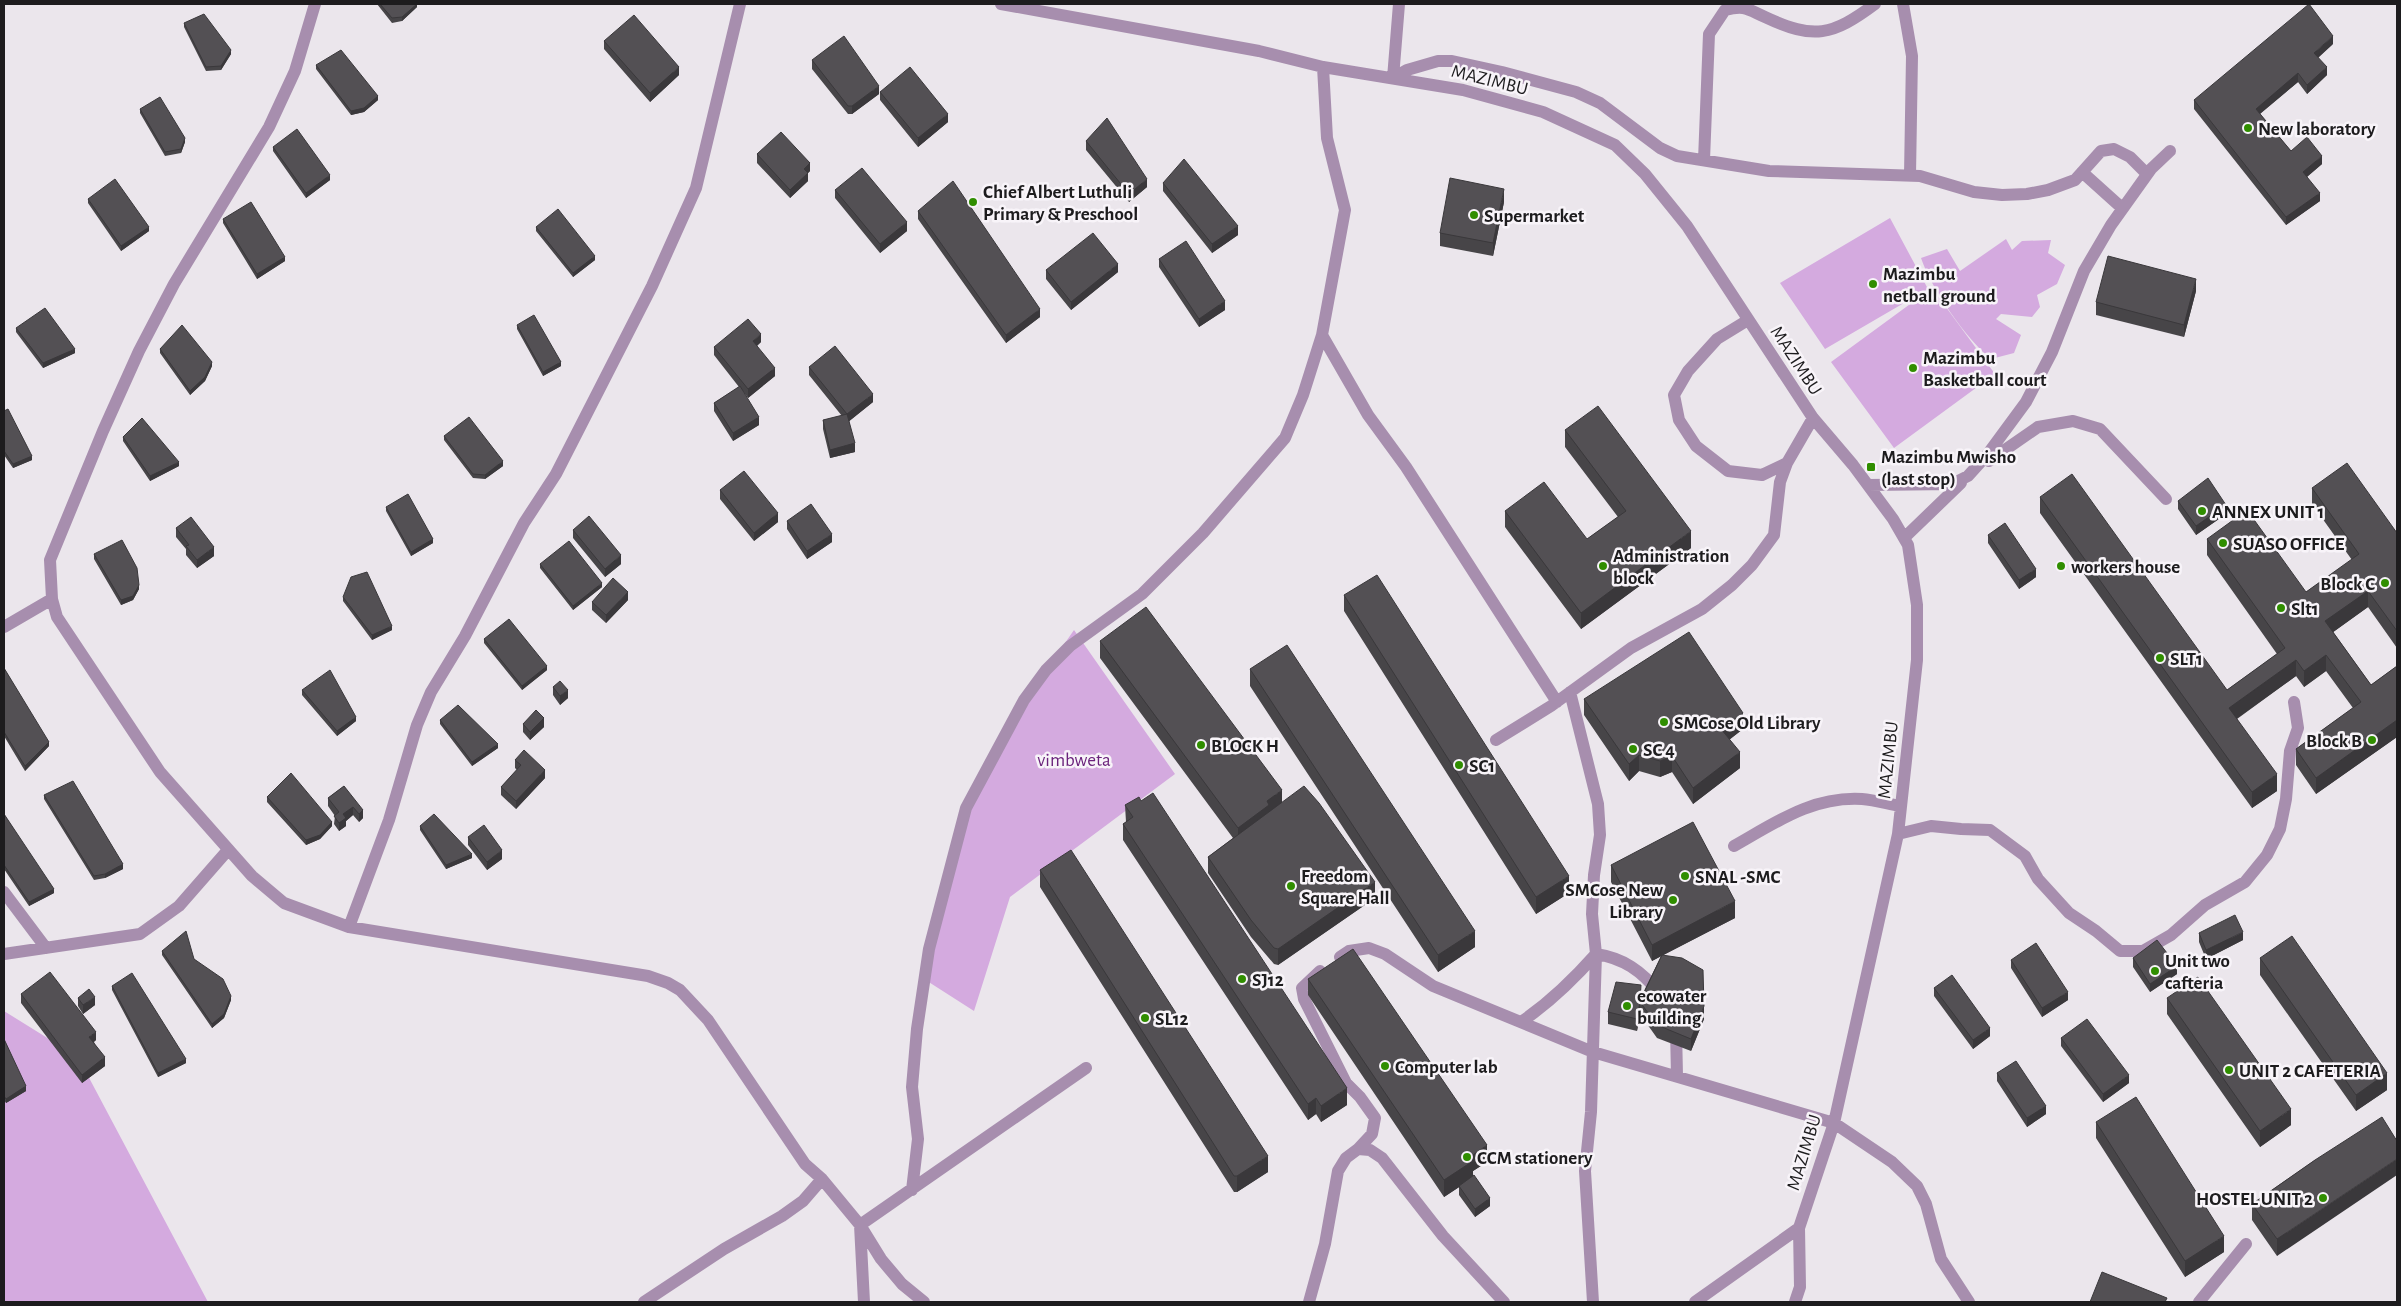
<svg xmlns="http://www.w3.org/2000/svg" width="2401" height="1306" font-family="'Alegreya Sans',sans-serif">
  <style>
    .green { fill: #d4aadf }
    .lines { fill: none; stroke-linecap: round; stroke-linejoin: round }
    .minor { stroke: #a78eae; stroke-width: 12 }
    .wall { fill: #474548 }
    .shaded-wall { fill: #3a383b }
    .building { fill: #535054; stroke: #3a383b }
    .poi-dot { fill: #308e00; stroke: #f8f4f9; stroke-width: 2 }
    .labels { text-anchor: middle; stroke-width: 5; stroke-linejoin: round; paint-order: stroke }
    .street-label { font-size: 19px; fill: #1d1c1e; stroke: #f8f4f9 }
    .poi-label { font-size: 19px; font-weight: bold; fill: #1d1c1e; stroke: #f8f4f9; text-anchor: start }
    .park-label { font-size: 19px; fill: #6a227b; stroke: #f8f4f9 }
  </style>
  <rect width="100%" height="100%" fill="#ebe6ec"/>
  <!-- green -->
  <path class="green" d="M1890,218L1928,289L1825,349L1780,283Z
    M2006,239L2012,250L2022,241L2051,240L2048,253L2065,265L2057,284L2037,295L2040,307L2032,317L2001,314L1996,319L2021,335L2014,353L1991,359C1966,339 1931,288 1921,258L1947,249L1960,271Z
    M1932,288L1995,374L1894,448L1831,362Z
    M1074,630L1175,774L1010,897L974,1011L924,979L970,800L1018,711Z
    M4,1011L78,1057L208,1302H4Z"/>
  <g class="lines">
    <!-- minor -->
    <path class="minor" d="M315,4L295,71L269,127L174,284L139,351L103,431L50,560L52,599L57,617L160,772L252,876L284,903L349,927L648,976L668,983L680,990L708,1020L805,1164L822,1179L860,1225L881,1259L902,1284L924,1302
      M1001,4L1259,51L1323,67L1463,90L1543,112L1615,145L1645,174L1687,226L1813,418L1853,465L1893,519L1908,545L1917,605V660L1898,834L1834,1123L1799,1228L1800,1287L1795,1302
      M1903,4L1912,56L1910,175
      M1393,78L1407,70L1438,61H1452L1502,72L1576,92L1600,103L1660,148L1677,156L1769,171L1920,176L1974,192L2002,195L2027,194L2048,190L2075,180L2101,151L2114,149L2130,157L2147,174
      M1393,78L1399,4
      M1704,160L1709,34L1725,10C1745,5 1747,9 1765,17C1814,40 1832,36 1875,4
      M2082,172L2122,208
      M1748,320L1717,339L1688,371L1674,395L1679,420L1696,446L1728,471L1762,475L1787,463
      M1322,335L1368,415L1406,467L1557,702
      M1989,461L2038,427L2073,421L2100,429L2166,499
      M1868,485L1952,484L1968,476L1987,455L2026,402L2052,352L2084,271L2111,225L2151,169L2170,151
      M1904,538L1961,483
      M4,627L52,599
      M1570,692L1598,804L1600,835L1594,875L1592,914L1596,954L1591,1112L1585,1171L1593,1302
      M1496,740L1551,706L1631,648L1702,609L1732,585L1752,565L1774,535L1780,482L1787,463L1813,418
      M1898,834L1931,826L1961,829L1990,830L2025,856L2038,879L2069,913L2096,931L2120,951H2143L2171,935L2205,905L2245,882L2267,855L2280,829L2286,799L2290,751L2298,728L2294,702
      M1734,846C1775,823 1812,796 1862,799C1875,800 1888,804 1900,806
      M4,892L46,948
      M349,927L389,820L417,725L431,692L465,636L524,523L556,474L652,286L696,188L740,4
      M4,954L140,934L179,906L228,850
      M1340,957L1349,951L1369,948L1385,954L1433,986L1593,1052L1834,1123L1892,1162L1917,1186L1926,1204L1941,1259L1969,1302
      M1320,971L1302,988L1304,999L1346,1083L1360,1097L1375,1118L1372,1134L1358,1149
      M1521,1022C1549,1003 1573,980 1596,954C1623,958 1642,971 1659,993
      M1676,1029L1677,1076
      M912,1190L918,1139L912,1087L917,1029L929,949L966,808L1024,700L1046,670L1070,646L1142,594L1203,533L1285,438L1303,395L1322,335L1345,210L1327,138L1323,67
      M644,1302L724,1249L782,1216L803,1201L822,1179
      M864,1302L860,1225L1086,1068
      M1309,1302L1325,1244L1338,1171L1346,1158L1358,1149L1370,1150L1382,1158L1443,1236L1504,1302
      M1695,1302L1799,1228
      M2199,1302L2246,1244"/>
  </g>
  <!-- wall -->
  <path class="wall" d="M377,4H417V7L402,21L392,23Z
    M184,23L231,54L221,70L206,71L184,27Z
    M604,41L679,75L650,102L604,49Z
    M2333,44L2318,58L2327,75L2307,94L2298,82L2260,114L2291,151L2322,164L2307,177L2320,201L2286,225L2194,109V100Z
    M812,60L879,94L852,114H848L812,69Z
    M316,65L378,100L364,112L351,115L316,69Z
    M880,92L948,122L918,147L880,100Z
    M140,109L185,142L181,153L165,156L140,113Z
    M1086,141L1147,187L1129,202L1086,150Z
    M273,147L330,180L306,198L273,151Z
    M757,154L810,171L808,173V181L790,198L757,163Z
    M1163,183L1238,235L1212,253L1163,191Z
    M835,190L907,231L880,253L835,198Z
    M88,199L149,231L121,251L88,203Z
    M1504,202L1493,256L1440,246V233Z
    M918,211L1040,317L1006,343L918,219Z
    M223,219L285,261L257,279L223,223Z
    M536,227L595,260L573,277L536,231Z
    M1159,259L1225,310L1199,327L1159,267Z
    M1046,270L1118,272L1071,310L1046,279Z
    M2196,291L2184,337L2096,315V302Z
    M517,325L561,366L543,376L517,329Z
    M16,328L75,353L43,368L16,332Z
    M761,342L757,346L775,376L748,398L742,390L759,425L733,441L714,411V403L739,387L714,355V347Z
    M160,349L212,366L205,381L190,395L160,353Z
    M809,367L873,402L849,421L855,452L830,458L823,429V420L842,416L809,375Z
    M4,411L32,460L13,468L4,455Z
    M1565,430L1691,548L1581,629L1505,527V511L1587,539L1618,517L1565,447Z
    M444,436L503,466L485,479L473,478L444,440Z
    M123,437L179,466L150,481L123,441Z
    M2312,488L2397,533V648L2368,607L2333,632L2371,685L2397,666V737L2316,794L2296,765V749L2353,708L2326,671L2304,687L2296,676L2237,719L2277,791L2252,808L2040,513V497L2227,690L2277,654L2207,555V539L2306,592L2352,560L2312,504Z
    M720,490L778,522L754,541L720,499Z
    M2178,501L2226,514L2196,535L2178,509Z
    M386,507L433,543L411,556L386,511Z
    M787,521L832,542L807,559L787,529Z
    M176,528L214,556L197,568L186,555V549L176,537Z
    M573,530L621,564L605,577L573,538Z
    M1988,535L2036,577L2019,589L1988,543Z
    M94,554L139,589L133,600L121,605L94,559Z
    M540,564L602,587L573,610L540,568Z
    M1344,595L1569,893L1536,914L1344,611Z
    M343,597L392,630L372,640L343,601Z
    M628,600L606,623L592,610V602Z
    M484,639L547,670L522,690L484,643Z
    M1100,641L1282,803L1375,898L1278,965L1274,964L1251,937L1208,873V857L1233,838L1100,658Z
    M4,668L49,746L25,771L4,736Z
    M1250,669L1475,947L1438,972L1250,686Z
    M553,687L568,698L560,705L553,695Z
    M302,690L356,721L337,736L302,695Z
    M1584,699L1743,729L1729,740L1740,768L1693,804L1672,772L1660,777L1639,771L1629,781L1584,715Z
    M440,720L498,748L472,766L440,724Z
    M523,724L544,727L530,740L523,732Z
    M515,760L545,778L516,809L501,795V787L517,770L515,768Z
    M344,786L363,818L359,822L353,815L346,821V826L339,831L334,824L335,816L328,806V798Z
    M44,795L123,869L105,878L94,880L44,799Z
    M267,797L332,826L320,839L306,845L267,802Z
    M1125,805L1347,1105L1321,1122L1316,1114L1308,1120L1123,840V824L1126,822Z
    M4,814L54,893L29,906L4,869Z
    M420,826L472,858L446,869L420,830Z
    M468,837L502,859L487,870L468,845Z
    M1611,865L1735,918L1663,955L1704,1019L1691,1051L1657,1038L1640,1014L1637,1031L1608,1024V1012L1641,997L1661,956L1652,961L1611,882Z
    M1040,870L1268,1172L1237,1192H1234L1040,887Z
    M2199,933L2243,940L2206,959L2199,942Z
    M162,951L194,959L231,1000L224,1018L212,1028L162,955Z
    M2133,958L2177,974L2150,992L2133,967Z
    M2260,958L2387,1090L2356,1111L2260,975Z
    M2011,960L2068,1000L2042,1017L2011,968Z
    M1308,979L1487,1162L1473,1171V1176L1490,1206L1475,1217L1459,1195V1187L1444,1197L1308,995Z
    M112,986L186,1063L158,1077L112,990Z
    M1934,988L1990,1036L1973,1049L1934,996Z
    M21,994L96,1040L94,1042L105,1066L82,1083L21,1003Z
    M78,998L95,1005L83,1014L78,1006Z
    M2167,998L2291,1125L2260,1147L2167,1014Z
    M2061,1038L2129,1083L2103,1102L2061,1046Z
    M4,1039L26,1091L6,1103L4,1100Z
    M1997,1073L2046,1114L2027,1127L1997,1081Z
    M2096,1122L2224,1252L2185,1277L2096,1138Z
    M2315,1160L2277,1256L2252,1220V1204Z"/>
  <!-- shaded-wall -->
  <path class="shaded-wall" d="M417,4V7L402,21V17Z
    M2333,36V44L2314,61V53Z
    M231,50V54L221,70V66Z
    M679,67V75L650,102V93Z
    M2327,67V75L2307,94V85Z
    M2298,73V82L2256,117V109Z
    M879,86V94L852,114V106Z
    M378,96V100L364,112L351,115V111Z
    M948,114V122L918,147V138Z
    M185,138V142L181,153V149Z
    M2322,156V164L2303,180V172Z
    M810,163V171L808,173V181L790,198V190L804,169Z
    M330,175V180L306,198V193Z
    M1147,179V187L1129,202V194Z
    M1504,189V202L1493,256V243Z
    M2320,193V201L2286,225V217Z
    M907,222V231L880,253V244Z
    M1238,226V235L1212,253V244Z
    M149,227V231L121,251V246Z
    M595,256V260L573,277V273Z
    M285,257V261L257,279V274Z
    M1118,264V272L1071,310V302Z
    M2196,279V291L2184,337V325Z
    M1225,301V310L1199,327V319Z
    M1040,309V317L1006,343V335Z
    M761,334V342L753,349V341Z
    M75,349V353L43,368V363Z
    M212,362V366L205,381L190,395V391Z
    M561,362V366L543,376V372Z
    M775,368V376L748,398V389Z
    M873,394V402L847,423V414Z
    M759,417V425L733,441V433Z
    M855,443V452L830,458V450Z
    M32,456V460L13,468V464Z
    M503,461V466L485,479V475Z
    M179,462V466L150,481V476Z
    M2226,505V514L2196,535V526Z
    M778,513V522L754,541V533Z
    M1691,531V548L1581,629V613Z
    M832,534V542L807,559V551Z
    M433,539V543L411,556V552Z
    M214,547V556L197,568V560Z
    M621,555V564L605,577V569Z
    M2036,569V577L2019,589V580Z
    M602,583V587L573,610V606Z
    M139,585V589L133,600L121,605V600Z
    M2368,591V607L2325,638V621Z
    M628,592V600L606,623V615Z
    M392,626V630L372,640V635Z
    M2326,655V671L2304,687V671Z
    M2296,660V676L2229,724V708Z
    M547,666V670L522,690V686Z
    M568,690V698L560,705V696Z
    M1743,713V729L1721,746V729Z
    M356,717V721L337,736V731Z
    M544,718V727L530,740V732Z
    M2397,720V737L2316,794V778Z
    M49,742V746L25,771V766Z
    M498,744V748L472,766V762Z
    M1740,752V768L1693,804V788Z
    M1639,755V771L1629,781V764Z
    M1672,756V772L1660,777V761Z
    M545,770V778L516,809V801Z
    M2277,774V791L2252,808V792Z
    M1282,790V806L1238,844V828L1267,801Z
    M353,807V815L346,821V826L339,831V823L343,814Z
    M363,810V818L359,822V814Z
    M332,822V826L320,839L306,845V840Z
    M502,850V859L487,870V862Z
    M472,854V858L446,869V865Z
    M123,864V869L105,878V874Z
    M1569,876V893L1536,914V897Z
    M1375,882V898L1278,965V949Z
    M54,889V893L29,906V902Z
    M1735,901V918L1652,961V945Z
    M1475,931V947L1438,972V955Z
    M2243,932V940L2206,959V950Z
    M2177,966V974L2150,992V984Z
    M2068,992V1000L2042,1017V1008Z
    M231,996V1000L224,1018L212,1028V1024Z
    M95,997V1005L83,1014V1005Z
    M1640,1002V1014L1637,1031V1019Z
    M1704,1006V1019L1691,1051V1039Z
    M1990,1028V1036L1973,1049V1040Z
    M96,1032V1040L89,1045V1037Z
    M105,1057V1066L82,1083V1075Z
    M186,1059V1063L158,1077V1073Z
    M2387,1073V1090L2356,1111V1095Z
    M2129,1075V1083L2103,1102V1094Z
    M26,1086V1091L6,1103V1099Z
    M1347,1088V1105L1321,1122V1106Z
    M1316,1098V1114L1308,1120V1104Z
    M2046,1106V1114L2027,1127V1118Z
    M2291,1109V1125L2260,1147V1131Z
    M1487,1145V1162L1473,1171V1178L1444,1197V1180L1470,1157Z
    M1268,1156V1172L1237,1192V1176Z
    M2397,1159V1175L2277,1256V1239Z
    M1490,1198V1206L1475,1217V1209Z
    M2224,1236V1252L2185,1277V1261Z"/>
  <!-- building -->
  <path class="building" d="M380,4H417L402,17L392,18Z
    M2309,4L2333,36L2314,53L2327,67L2307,85L2298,73L2256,109L2291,151L2307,137L2322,156L2303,172L2320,193L2286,217L2194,100Z
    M204,14L231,50L221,66L206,67L184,23Z
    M634,15L679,67L650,93L604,41Z
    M844,36L879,86L852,106H848L812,60Z
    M341,50L378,96L364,108L351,111L316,65Z
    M910,67L948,114L918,138L880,92Z
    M160,97L185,138L181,149L165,152L140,109Z
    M1107,118L1147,179L1129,194L1086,141Z
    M297,129L330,175L306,193L273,147Z
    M781,132L810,163L804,169L808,173L790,190L757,154Z
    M1184,159L1238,226L1212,244L1163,183Z
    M862,168L907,222L880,244L835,190Z
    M1450,178L1504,189L1493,243L1440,233Z
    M115,179L149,227L121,246L88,199Z
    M953,181L1040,309L1006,335L918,211Z
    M251,202L285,257L257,274L223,219Z
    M558,209L595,256L573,273L536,227Z
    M1093,233L1118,264L1071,302L1046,270Z
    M1186,241L1225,301L1199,319L1159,259Z
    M2108,256L2196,279L2184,325L2096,302Z
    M45,308L75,349L43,363L16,328Z
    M534,315L561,362L543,372L517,325Z
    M748,319L761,334L753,341L775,368L748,389L714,347Z
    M182,325L212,362L205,377L190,391L160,349Z
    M835,346L873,394L847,414L809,367Z
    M740,386L759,417L733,433L714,403Z
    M1598,406L1691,531L1581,613L1505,511L1544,482L1587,539L1626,511L1565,430Z
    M8,409L32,456L13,464L4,451V411Z
    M847,414L855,443L830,450L823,420Z
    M469,417L503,461L485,475L473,474L444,436Z
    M142,418L179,462L150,476L123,437Z
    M2347,463L2397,533V631L2368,591L2325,621L2371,685L2397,666V720L2316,778L2296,749L2361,702L2326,655L2304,671L2296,660L2229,708L2277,774L2252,792L2040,497L2072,474L2227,690L2285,648L2207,539L2247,510L2306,592L2359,554L2312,488Z
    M744,471L778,513L754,533L720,490Z
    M2208,478L2226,505L2196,526L2178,501Z
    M408,494L433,539L411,552L386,507Z
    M811,504L832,534L807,551L787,521Z
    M589,516L621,555L605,569L573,530Z
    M191,517L214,547L197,560L186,546L189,545L176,528Z
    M2005,523L2036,569L2019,580L1988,535Z
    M122,540L137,568L139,585L133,596L121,600L94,554Z
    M569,541L602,583L573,606L540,564Z
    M367,572L392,626L372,635L343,597L351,577Z
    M1377,575L1569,876L1536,897L1344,595Z
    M613,578L628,592L606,615L592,602Z
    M1146,607L1282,790L1267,801L1269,805L1238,828L1100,641Z
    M509,619L547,666L522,686L484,639Z
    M1689,632L1743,713L1721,729L1740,752L1693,788L1672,756L1660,761L1639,755L1629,764L1584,699Z
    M1287,645L1475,931L1438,955L1250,669Z
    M4,668L49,742L25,766L4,732Z
    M330,670L356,717L337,731L302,690Z
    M560,681L568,690L560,696L553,687Z
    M458,705L498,744L472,762L440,720Z
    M536,710L544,718L530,732L523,724Z
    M524,750L545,770L516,801L501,787L521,765L515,760Z
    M291,773L332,822L320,835L306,840L267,797Z
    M73,781L123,864L105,874L94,876L44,795Z
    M344,786L363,810L359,814L353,807L343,814L346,818L339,823L334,816L339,812L328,798Z
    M1304,786L1319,803L1375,882L1278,949L1274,948L1251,920L1208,857Z
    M1153,793L1347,1088L1321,1106L1316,1098L1308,1104L1123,824L1133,817L1125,805L1139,797L1141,801Z
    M4,814L54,889L29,902L4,865Z
    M434,814L472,854L446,865L420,826Z
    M1693,822L1735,901L1652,945L1611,865Z
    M484,825L502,850L487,862L468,837Z
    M1071,850L1268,1156L1237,1176H1234L1040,870Z
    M2235,915L2243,932L2206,950L2199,933Z
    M186,931L194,959L223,979L231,996L224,1014L212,1024L162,951Z
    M2292,936L2387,1073L2356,1095L2260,958Z
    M2157,940L2177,966L2150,984L2133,958Z
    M2036,943L2068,992L2042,1008L2011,960Z
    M1353,949L1487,1145L1470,1157L1473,1161L1444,1180L1308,979Z
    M1662,955L1682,958L1703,970L1704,1006L1691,1039L1657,1025L1640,1002L1637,1019L1608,1012L1616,982L1641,985L1640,1001Z
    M50,972L96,1032L89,1037L105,1057L82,1075L21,994Z
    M132,973L186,1059L158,1073L112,986Z
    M1952,975L1990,1028L1973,1040L1934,988Z
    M2198,977L2291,1109L2260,1131L2167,998Z
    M89,989L95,997L83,1005L78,998Z
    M2087,1019L2129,1075L2103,1094L2061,1038Z
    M4,1039L26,1086L6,1099L4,1096Z
    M2016,1061L2046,1106L2027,1118L1997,1073Z
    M2136,1097L2224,1236L2185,1261L2096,1122Z
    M2382,1117L2397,1141V1159L2277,1239L2252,1204L2315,1160Z
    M1474,1175L1490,1198L1475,1209L1459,1186Z
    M2102,1272L2167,1298L2165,1302H2090Z"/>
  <!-- markers -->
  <g class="poi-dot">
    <circle cx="2248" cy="128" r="5"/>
    <circle cx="973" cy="202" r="5"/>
    <circle cx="1474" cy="215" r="5"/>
    <circle cx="1873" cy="284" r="5"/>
    <circle cx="1913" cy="368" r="5"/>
    <rect x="1866" y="462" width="10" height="10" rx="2.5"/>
    <circle cx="2202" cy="511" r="5"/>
    <circle cx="2223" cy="543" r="5"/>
    <circle cx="1603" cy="566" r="5"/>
    <circle cx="2061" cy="566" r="5"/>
    <circle cx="2385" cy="583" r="5"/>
    <circle cx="2281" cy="608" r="5"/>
    <circle cx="2160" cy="658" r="5"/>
    <circle cx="1664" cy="722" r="5"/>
    <circle cx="2372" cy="740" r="5"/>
    <circle cx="1201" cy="745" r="5"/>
    <circle cx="1633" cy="749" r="5"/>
    <circle cx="1459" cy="765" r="5"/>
    <circle cx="1685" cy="876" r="5"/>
    <circle cx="1291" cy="886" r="5"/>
    <circle cx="1673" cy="900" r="5"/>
    <circle cx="2155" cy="971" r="5"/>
    <circle cx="1242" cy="979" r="5"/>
    <circle cx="1627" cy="1006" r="5"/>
    <circle cx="1145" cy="1018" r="5"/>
    <circle cx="1385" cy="1066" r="5"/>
    <circle cx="2229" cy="1070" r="5"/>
    <circle cx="1467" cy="1157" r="5"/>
    <circle cx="2323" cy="1198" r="5"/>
  </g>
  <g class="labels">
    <!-- street labels -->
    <g class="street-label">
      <text transform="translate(1490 79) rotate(14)" y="7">MAZIMBU</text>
      <text transform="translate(1797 360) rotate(57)" y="7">MAZIMBU</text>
      <text transform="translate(1887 760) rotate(-84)" y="7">MAZIMBU</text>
      <text transform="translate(1803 1152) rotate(-73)" y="7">MAZIMBU</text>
    </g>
    <!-- poi labels -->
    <g class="poi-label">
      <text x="2258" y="135">New laboratory</text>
      <text x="983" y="198">Chief Albert Luthuli<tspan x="983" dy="22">Primary &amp; Preschool</tspan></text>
      <text x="1484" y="222">Supermarket</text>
      <text x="1883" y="280">Mazimbu<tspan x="1883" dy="22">netball ground</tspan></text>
      <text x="1923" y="364">Mazimbu<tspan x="1923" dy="22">Basketball court</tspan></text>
      <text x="1881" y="463">Mazimbu Mwisho<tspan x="1881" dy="22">(last stop)</tspan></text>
      <text x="2212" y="518">ANNEX UNIT 1</text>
      <text x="2233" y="550">SUASO OFFICE</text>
      <text x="1613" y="562">Administration<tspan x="1613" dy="22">block</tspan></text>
      <text x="2071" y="573">workers house</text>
      <text x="2375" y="590" text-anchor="end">Block C</text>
      <text x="2291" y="615">Slt1</text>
      <text x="2170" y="665">SLT1</text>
      <text x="1674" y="729">SMCose Old Library</text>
      <text x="2362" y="747" text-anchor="end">Block B</text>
      <text x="1211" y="752">BLOCK H</text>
      <text x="1643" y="756">SC 4</text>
      <text x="1469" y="772">SC1</text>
      <text x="1301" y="882">Freedom<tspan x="1301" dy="22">Square Hall</tspan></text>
      <text x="1695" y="883">SNAL -SMC</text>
      <text x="1663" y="896" text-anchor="end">SMCose New<tspan x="1663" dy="22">Library</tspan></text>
      <text x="2165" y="967">Unit two<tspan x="2165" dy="22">cafteria</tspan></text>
      <text x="1252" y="986">SJ12</text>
      <text x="1637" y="1002">ecowater<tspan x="1637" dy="22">building</tspan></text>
      <text x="1155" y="1025">SL12</text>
      <text x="1395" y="1073">Computer lab</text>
      <text x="2239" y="1077">UNIT 2 CAFETERIA</text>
      <text x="1477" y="1164">CCM stationery</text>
      <text x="2313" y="1205" text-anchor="end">HOSTEL UNIT 2</text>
    </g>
    <!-- park labels -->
    <g class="park-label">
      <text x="1074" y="766">vimbweta</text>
    </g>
  </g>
  <!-- border -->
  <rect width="2401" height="1306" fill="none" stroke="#1d1c1e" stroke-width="10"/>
</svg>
